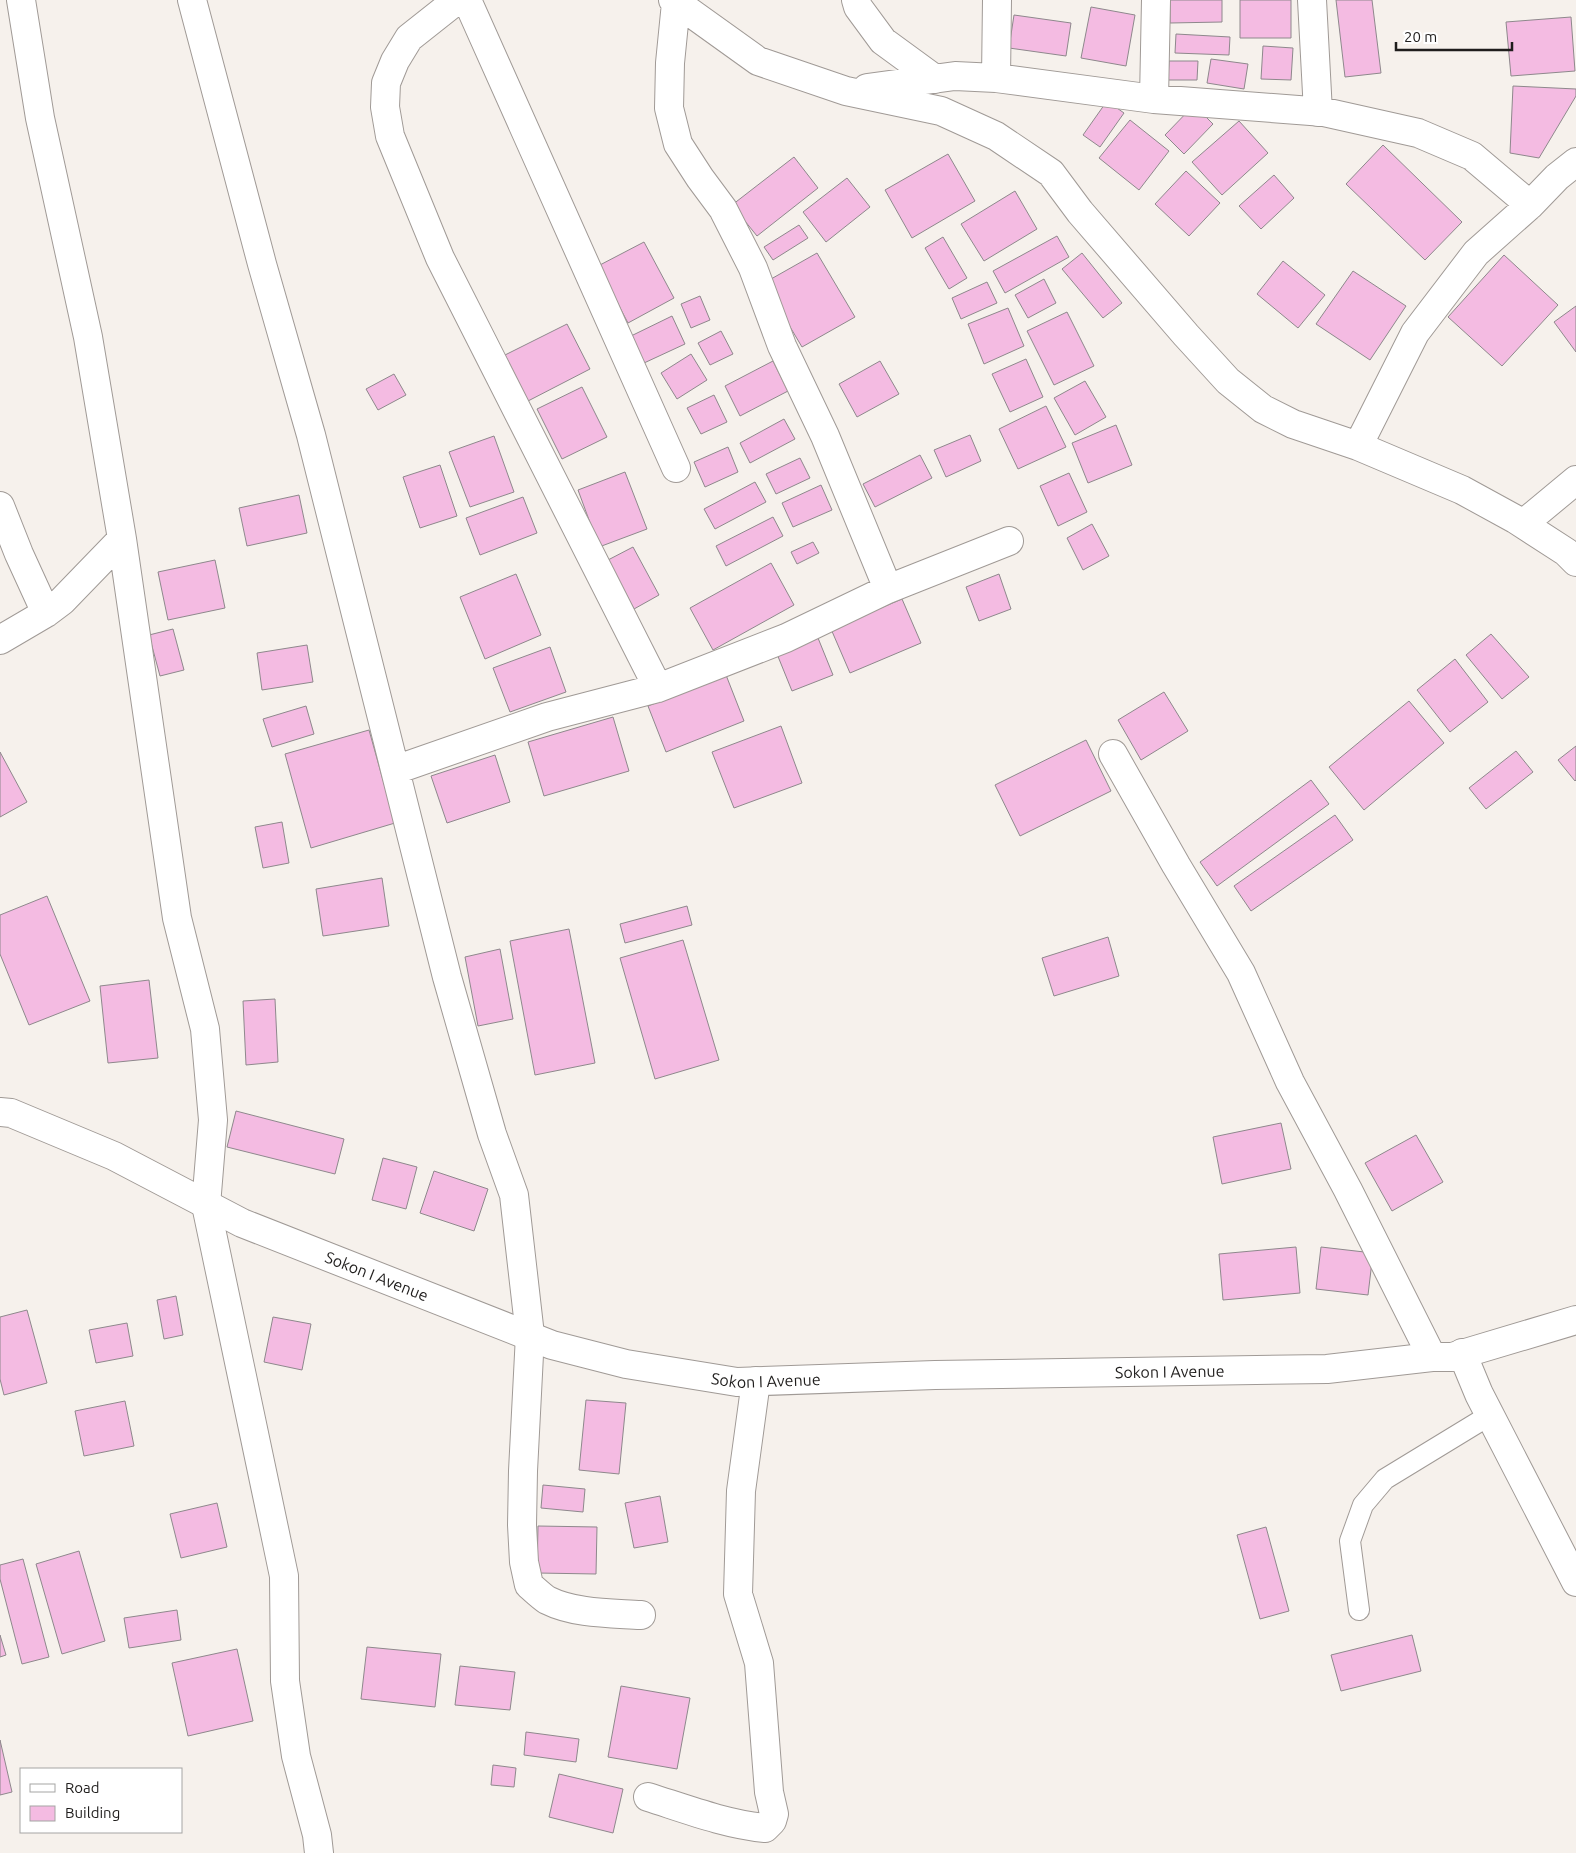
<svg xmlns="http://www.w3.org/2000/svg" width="1576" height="1853" font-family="Ubuntu,sans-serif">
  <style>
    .building { fill: #f4bbe2; stroke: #8e888c }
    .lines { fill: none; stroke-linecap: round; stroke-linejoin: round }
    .lane-casing { stroke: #a09a96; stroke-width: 22 }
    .street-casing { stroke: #a09a96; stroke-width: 30 }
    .secondary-casing { stroke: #a09a96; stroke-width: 30 }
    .lane { stroke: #fff; stroke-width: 20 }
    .street { stroke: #fff; stroke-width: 28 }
    .secondary { stroke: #fff; stroke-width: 28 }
    .labels { text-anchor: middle; stroke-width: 4; stroke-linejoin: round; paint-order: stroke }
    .street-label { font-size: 16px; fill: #1f1d1c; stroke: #fff }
  </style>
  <rect width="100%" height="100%" fill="#f6f1ec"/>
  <!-- building -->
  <path class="building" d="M1170,0H1222V22L1170,23Z
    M1240,0H1291V38H1240Z
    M1336,0H1372L1381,73L1345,77Z
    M1091,7L1135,15L1126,66L1081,58Z
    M1014,15L1071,23L1066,56L1009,48Z
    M1571,17L1575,71L1511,76L1506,22Z
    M1176,34L1230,37L1229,55L1175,53Z
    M1263,46L1293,48L1291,80L1261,79Z
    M1211,59L1248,64L1244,89L1207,83Z
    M1169,61H1198L1197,80H1168Z
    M1513,86L1576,89V96L1539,158L1510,153Z
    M1107,101L1124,113L1100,147L1083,135Z
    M1194,105L1213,124L1184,154L1165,135Z
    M1130,120L1169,151L1139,190L1099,158Z
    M1239,121L1268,153L1222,195L1192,162Z
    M1383,145L1462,222L1425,260L1346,184Z
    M948,154L975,201L912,238L885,190Z
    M794,157L818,188L757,236L732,205Z
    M1186,171L1220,203L1189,236L1155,204Z
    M1274,175L1294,198L1261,229L1239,206Z
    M847,178L870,207L826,242L803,212Z
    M1015,191L1037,229L984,261L961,224Z
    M799,225L808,238L773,260L764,247Z
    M1057,236L1069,257L1005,293L993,271Z
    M943,237L967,278L949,289L925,248Z
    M644,242L674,298L628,323L598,266Z
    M817,253L855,317L802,347L764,283Z
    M1082,253L1122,303L1103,318L1062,269Z
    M1504,255L1558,305L1502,366L1448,317Z
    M1283,261L1325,295L1298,328L1257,294Z
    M1353,271L1406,306L1370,360L1316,324Z
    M1044,279L1056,303L1028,318L1015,295Z
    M987,282L997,303L961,319L952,298Z
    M700,296L710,320L691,328L681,304Z
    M1576,306V352L1554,322Z
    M1008,308L1024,346L984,364L968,324Z
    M1067,312L1094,366L1054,385L1027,331Z
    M672,316L685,344L644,363L631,336Z
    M567,324L590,369L528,401L505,355Z
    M721,331L733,354L710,365L698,343Z
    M691,354L707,380L677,399L661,373Z
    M1026,359L1043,397L1010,412L992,374Z
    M773,361L788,391L740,416L725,386Z
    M880,361L899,394L857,417L839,384Z
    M394,374L406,395L378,410L366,389Z
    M1085,381L1106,417L1075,435L1054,398Z
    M582,387L607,437L562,459L537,409Z
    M714,395L727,422L701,434L687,408Z
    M1046,406L1066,447L1018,469L999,429Z
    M784,419L795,439L750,463L740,443Z
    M1116,425L1132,465L1088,483L1072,443Z
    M970,435L981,461L946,477L934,450Z
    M494,436L514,492L470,507L449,452Z
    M728,447L738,472L705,487L694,462Z
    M920,455L932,478L875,507L863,484Z
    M800,458L810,478L776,494L766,474Z
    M440,465L457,516L420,528L403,477Z
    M625,472L647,529L599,547L578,490Z
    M1069,473L1087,512L1058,526L1040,486Z
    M755,482L766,502L715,529L704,509Z
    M821,485L832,510L793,527L782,503Z
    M299,495L307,533L247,546L239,508Z
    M523,497L537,533L480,555L466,518Z
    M773,517L783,536L726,566L716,546Z
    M1092,524L1109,556L1083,570L1067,538Z
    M813,542L819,553L797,564L791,552Z
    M633,547L659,595L634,609L608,560Z
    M215,560L225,608L168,620L158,572Z
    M771,563L794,605L713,650L690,608Z
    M516,574L541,635L485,659L460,597Z
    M999,574L1011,609L979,621L966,587Z
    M902,599L921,643L850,673L831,629Z
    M173,629L184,670L160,676L149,635Z
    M1491,634L1529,677L1502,699L1466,655Z
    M818,638L833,675L792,691L777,654Z
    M307,645L313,682L262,690L257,653Z
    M550,647L566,692L510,712L493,668Z
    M1455,659L1488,702L1450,732L1417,690Z
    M726,675L744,721L666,752L648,706Z
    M1164,692L1188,731L1141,760L1118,720Z
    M1409,701L1444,743L1364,810L1329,767Z
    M306,706L314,734L272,747L263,719Z
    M613,717L629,771L544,796L528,742Z
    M781,726L802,783L734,808L712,752Z
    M369,730L395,823L311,848L285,754Z
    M1086,740L1111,791L1020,836L995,785Z
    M1576,746V780L1575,781L1558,760Z
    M1516,751L1533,772L1486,809L1469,788Z
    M0,752L27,802L0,817Z
    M495,755L510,802L447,823L431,776Z
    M1311,780L1329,804L1217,886L1200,862Z
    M1335,815L1353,840L1251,911L1234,886Z
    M282,822L289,863L263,868L255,827Z
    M382,878L389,926L323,936L316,889Z
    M47,896L90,1001L29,1025L0,954V915Z
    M687,906L692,925L625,943L620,924Z
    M569,929L595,1063L535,1075L510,941Z
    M1108,937L1119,976L1054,996L1042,958Z
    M683,940L719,1060L655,1079L620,958Z
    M500,949L513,1019L478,1026L465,957Z
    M149,980L158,1058L108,1063L100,986Z
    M275,999L278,1062L246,1065L243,1001Z
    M236,1111L344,1139L335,1174L227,1147Z
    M1281,1123L1291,1169L1222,1184L1213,1137Z
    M1416,1135L1443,1182L1392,1211L1365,1163Z
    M383,1158L417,1167L406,1209L372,1200Z
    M434,1171L488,1189L474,1231L420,1213Z
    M1296,1247L1300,1293L1223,1300L1219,1254Z
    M1321,1247L1373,1253L1368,1295L1316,1289Z
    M176,1296L183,1335L164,1339L157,1300Z
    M27,1310L47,1383L4,1395L0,1379V1317Z
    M273,1317L311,1324L302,1370L264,1362Z
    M127,1323L133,1356L96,1363L89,1330Z
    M586,1400L626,1403L619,1474L579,1470Z
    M125,1401L134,1446L84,1456L75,1411Z
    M543,1485L585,1489L583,1512L541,1508Z
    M660,1496L668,1542L634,1548L625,1503Z
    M217,1503L227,1547L181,1558L170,1514Z
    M538,1526L597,1527L596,1574L537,1573Z
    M1266,1527L1289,1611L1260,1619L1237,1535Z
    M79,1551L105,1641L62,1654L36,1564Z
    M23,1559L49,1657L22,1664L0,1579V1565Z
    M177,1610L181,1640L129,1648L124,1618Z
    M0,1635L6,1655L0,1657Z
    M1412,1635L1421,1671L1341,1691L1331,1655Z
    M367,1647L441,1654L435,1707L361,1699Z
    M237,1649L253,1721L188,1736L172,1663Z
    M460,1666L515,1672L510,1710L455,1705Z
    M621,1686L690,1698L677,1769L608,1757Z
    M526,1732L579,1739L576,1762L524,1755Z
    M0,1740L12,1792L0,1795Z
    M493,1765L516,1768L514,1787L491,1785Z
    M559,1774L623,1789L613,1833L549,1817Z"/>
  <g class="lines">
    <defs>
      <path id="lane" d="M1359,1610L1350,1541L1363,1505L1385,1479L1490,1415"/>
      <path id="street" d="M21,0L40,118L88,337L122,539L177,918L205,1029L213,1120L206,1205L284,1576L285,1681L296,1756L317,1835L319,1853
        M192,0L262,264L311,435L447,977L492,1134L514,1195L530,1335L523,1471L522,1525L524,1562L529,1585C535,1590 541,1596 547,1600C575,1614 610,1613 641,1615
        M457,0L409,38L395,61L386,83L385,107L390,136L440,258L658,688
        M467,0L676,468
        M673,0L758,61L846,91L941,111L996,136L1051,173L1080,212L1186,335L1228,381L1263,409L1293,424L1358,446L1462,490L1515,519L1566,552L1576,562
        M856,0L858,7L883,41L935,79
        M1312,0L1318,112
        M676,3L670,63L669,108L678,144L700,178L723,209L753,268L782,346L825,436L888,589
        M996,78L997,0
        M867,88L955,76L996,78L1154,99L1324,112L1418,133L1472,156L1530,205
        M1154,99L1156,0
        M1358,446L1415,333L1476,253L1530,205L1557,177L1576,162
        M0,506L19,554L46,613
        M1523,524L1576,480
        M0,640L46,613L62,601L122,539
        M1113,754L1176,865L1241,973L1290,1082L1348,1190L1432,1357
        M395,770L547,717L658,688L786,638L888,589L1009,541
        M1462,1353L1479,1394L1576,1582
        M648,1797C686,1809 725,1824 765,1828L772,1821L774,1814L769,1792L759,1663L738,1594L741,1491L756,1381"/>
      <g id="secondary">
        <path id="s1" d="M0,1112L11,1113L114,1156L242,1223L552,1345L626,1364L737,1382L935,1375L1327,1369L1432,1357H1452L1576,1320"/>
      </g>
    </defs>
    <!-- lane casing -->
    <use href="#lane" class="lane-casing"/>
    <!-- street casing -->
    <use href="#street" class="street-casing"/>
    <!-- secondary casing -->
    <use href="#secondary" class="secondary-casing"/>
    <!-- lane -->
    <use href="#lane" class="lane"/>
    <!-- street -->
    <use href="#street" class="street"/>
    <!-- secondary -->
    <use href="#secondary" class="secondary"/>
  </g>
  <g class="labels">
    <!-- street labels -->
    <g class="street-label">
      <text dy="6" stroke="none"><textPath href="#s1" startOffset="412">Sokon I Avenue</textPath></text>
      <text dy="6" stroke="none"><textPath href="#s1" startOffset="1222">Sokon I Avenue</textPath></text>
      <text dy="6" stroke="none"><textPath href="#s1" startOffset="818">Sokon I Avenue</textPath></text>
    </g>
  </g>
  <!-- legend -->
  <rect x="20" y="1768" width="162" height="65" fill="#ffffff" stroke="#a5a5a4"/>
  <rect x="30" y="1784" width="25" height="8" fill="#ffffff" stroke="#a5a5a4"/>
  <text x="65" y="1793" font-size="15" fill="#1f1d1c">Road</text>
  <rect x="30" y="1806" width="25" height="15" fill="#f4bbe2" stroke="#a5a5a4"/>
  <text x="65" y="1818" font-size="15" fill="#1f1d1c">Building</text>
  <!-- scale -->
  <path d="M1396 42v8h116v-8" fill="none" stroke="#1f1d1c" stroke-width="2.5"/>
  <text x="1404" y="42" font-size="15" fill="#1f1d1c" stroke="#ffffff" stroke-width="4" paint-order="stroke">20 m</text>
</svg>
